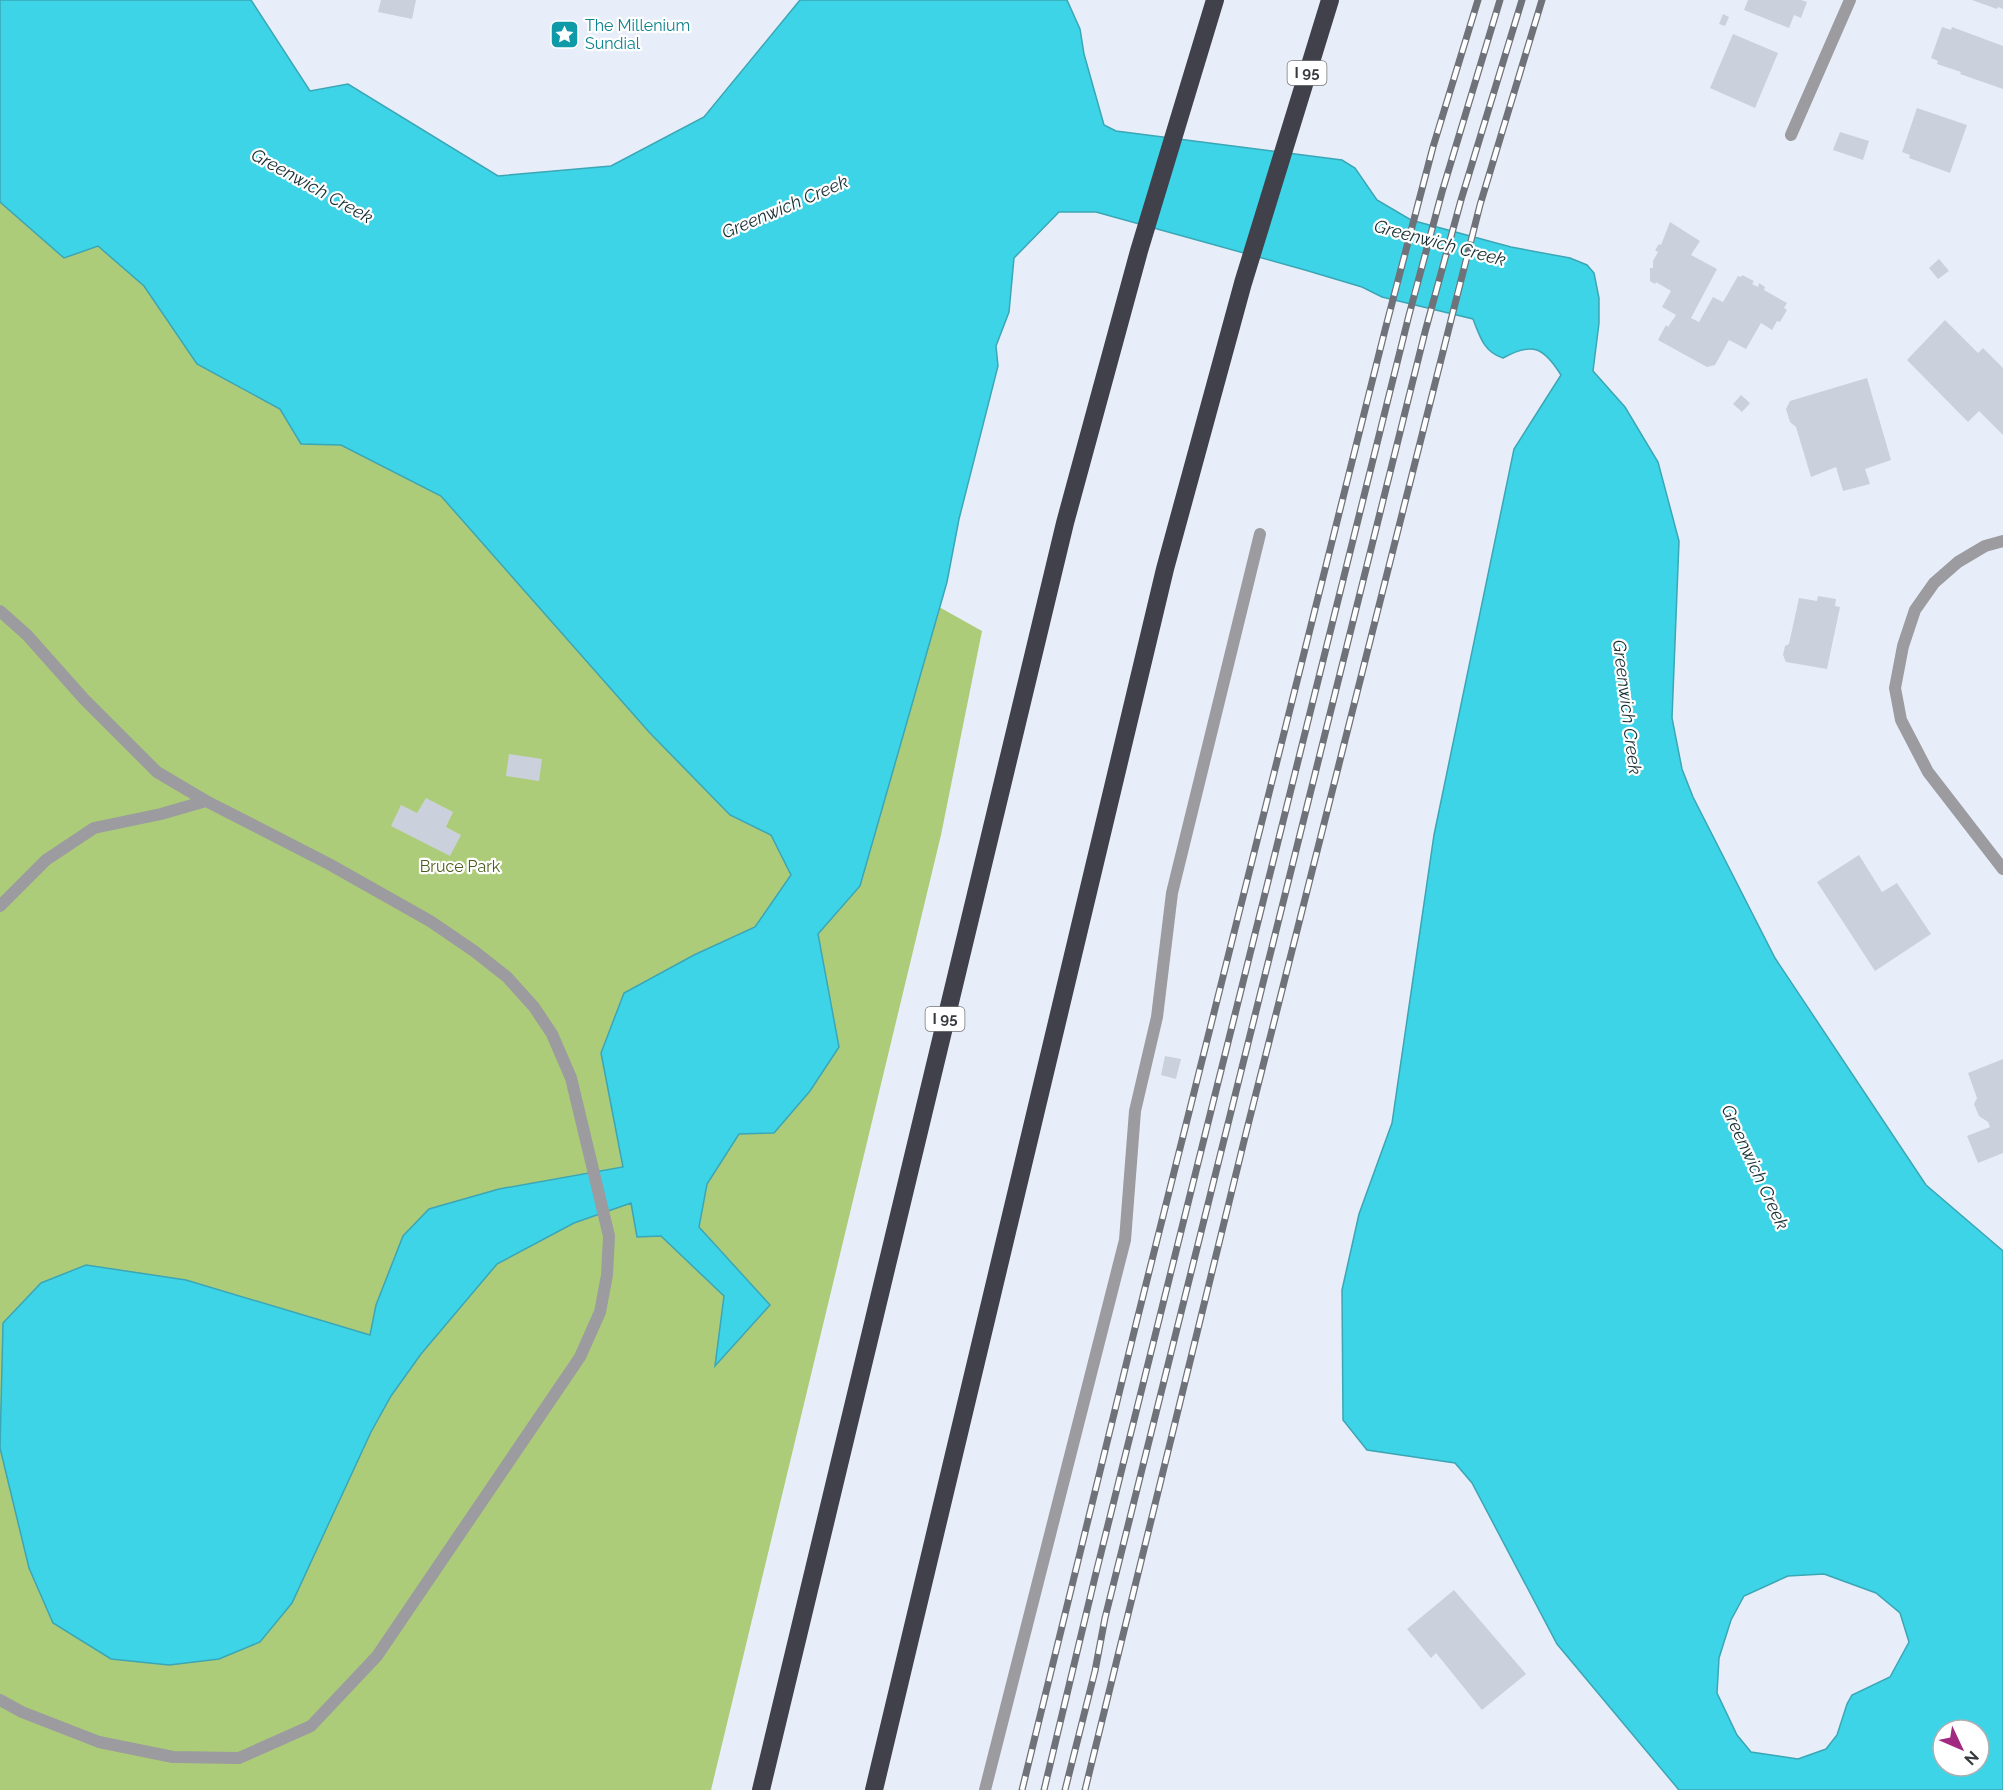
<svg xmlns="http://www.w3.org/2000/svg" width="2003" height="1790" font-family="Raleway,sans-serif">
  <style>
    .green { fill: #adcc79 }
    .water { fill: #3dd4e8; stroke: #3ba6b5; stroke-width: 1.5; fill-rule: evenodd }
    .building { fill: #cbd1dc }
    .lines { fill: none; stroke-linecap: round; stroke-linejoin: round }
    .lane { stroke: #9b9ba0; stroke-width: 12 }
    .street { stroke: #9b9ba0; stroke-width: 12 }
    .highway { stroke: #40414a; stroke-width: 18 }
    .rail-casing { stroke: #6f7379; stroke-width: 7 }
    .rail { stroke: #fff; stroke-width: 4.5; stroke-dasharray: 14; stroke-linecap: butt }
    .labels { text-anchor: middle; stroke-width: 4.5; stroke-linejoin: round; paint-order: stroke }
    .shield { fill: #fff; stroke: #737578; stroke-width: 1.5 }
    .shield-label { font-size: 15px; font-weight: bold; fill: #373a3e }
    .culture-label { font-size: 16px; fill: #0d838f; stroke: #fff; text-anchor: start }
    .park-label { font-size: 16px; fill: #4b6020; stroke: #fff }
    .water-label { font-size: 18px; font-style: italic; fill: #172f33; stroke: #fff }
  </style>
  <rect width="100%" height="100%" fill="#e8eef9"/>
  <!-- green -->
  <path class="green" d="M0,81L982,631L941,835L711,1790H0Z"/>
  <!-- water -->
  <path class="water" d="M0,0H251L310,91L348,84L498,176L611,166L704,117L800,0H1067L1080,29L1084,54L1104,125L1116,131L1342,160L1355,168L1377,200L1411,220L1511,247L1570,258L1587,265L1594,273L1599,298V323L1593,371L1625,407L1658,462L1679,541L1672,718L1682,769L1693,797L1775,958L1926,1185L2003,1251V1790H1679L1557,1644L1472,1483L1455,1463L1367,1450L1343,1420L1342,1290L1359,1214L1392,1123L1434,835L1514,449L1561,375C1544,348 1533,341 1503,358C1484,352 1480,337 1473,319L1382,297L1362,287L1305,270L1096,212H1059L1014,258L1009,312L996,346L998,366L959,519L947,582L860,886L818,934L839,1047L810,1091L774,1133L739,1134L707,1184L699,1227L770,1305L715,1366L724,1296L661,1236L637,1237L631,1203L574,1223L497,1264L421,1354L391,1396L371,1432L292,1603L260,1642L219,1659L169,1665L111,1659L53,1623L29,1568L0,1448L3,1323L41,1283L86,1265L186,1280L370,1335L376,1305L403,1236L429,1209L499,1189L623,1167L601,1053L624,993L694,955L755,927L791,875L771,835L730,815L649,732L441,496L341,445L301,444L280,409L197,364L144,286L98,246L64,258L0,202ZM1824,1574L1876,1593L1900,1613L1909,1642L1890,1677L1852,1695L1847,1704L1837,1735L1826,1749L1798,1759L1751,1752L1737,1735L1717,1693L1719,1658L1731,1620L1744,1596L1788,1576ZM1943,1730H1979V1766H1943Z"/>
  <!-- building -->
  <path class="building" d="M381,0H416L412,19L378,12Z
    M1748,0H1801L1807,2L1801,18L1794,15L1789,28L1744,10Z
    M1972,0H2003V9L1998,7L1997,9Z
    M1723,14L1729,17L1725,26L1719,24Z
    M1942,27L1951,30L1952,27L2003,46V89L1960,74L1961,72L1937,64L1938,61L1931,58Z
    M1733,34L1778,53L1755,108L1710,88Z
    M1917,108L1967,125L1950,173L1909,158L1910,155L1902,152Z
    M1840,132L1869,141L1863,160L1833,150Z
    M1670,222L1700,241L1691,255L1717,269L1691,318L1699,322L1713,297L1723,302L1738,276L1741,277L1742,275L1754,281L1752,284L1758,287L1759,283L1765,287L1764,290L1787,303L1784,308L1787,310L1780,322L1777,321L1772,330L1761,323L1746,349L1729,340L1715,365L1707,367L1658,340L1666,325L1668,327L1676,315L1662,307L1671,291L1656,282L1655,284L1650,281V268H1653V261L1658,252L1655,250L1659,244L1661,245Z
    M1939,259L1949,271L1938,279L1929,268Z
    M1945,320L1978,353L1983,348L2003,368V435L1979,411L1968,422L1907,360Z
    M1867,378L1891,460L1865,469L1870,484L1843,491L1836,467L1811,477L1796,427L1790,422L1786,409L1790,401Z
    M1741,395L1750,403L1742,412L1733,404Z
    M1818,596L1836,599L1835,606L1840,607L1827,669L1786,662L1783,655L1785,646L1789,644L1799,598L1817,601Z
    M509,754L542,759L539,781L506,776Z
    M426,798L453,812L446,827L461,835L450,856L391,826L401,805L417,813Z
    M1859,855L1882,892L1897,883L1931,934L1875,971L1817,882Z
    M1165,1056L1181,1059L1176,1079L1161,1075Z
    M2003,1059V1153L1978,1163L1967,1136L1990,1127L1988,1122L1979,1116L1974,1104L1977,1098L1968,1073Z
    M1454,1590L1526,1674L1482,1710L1436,1653L1431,1658L1407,1629Z"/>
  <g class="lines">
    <!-- lane -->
    <path class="lane" d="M0,611L27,635L84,699L157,772L206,801
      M0,906L46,860L94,828L161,814L206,801L329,864L430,921L474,951L507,977L534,1007L552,1034L571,1078L609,1236L607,1275L600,1312L580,1357L377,1656L311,1726L239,1758L173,1757L99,1742L22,1712L0,1700
      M985,1790L1125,1240L1135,1111L1157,1017L1172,893L1260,534"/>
    <!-- street -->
    <path class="street" d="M1791,135L1850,0
      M2003,541L1985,546L1958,562L1934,583L1915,610L1903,646L1895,688L1901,720L1928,772L2003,869"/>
    <!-- highway -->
    <path class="highway" d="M761,1790L1065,523L1139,251L1215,0
      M874,1790L1165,569L1243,283L1330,0"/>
    <defs>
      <path id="rail" d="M1022,1790L1136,1324L1385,330L1433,147L1478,0
        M1044,1790L1095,1577L1409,315L1442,192L1500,0
        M1065,1790L1095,1671L1105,1618L1425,332L1461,200L1522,0
        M1085,1790L1246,1133L1480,205L1542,0"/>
    </defs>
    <!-- rail casing -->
    <use href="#rail" class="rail-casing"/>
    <!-- rail -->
    <use href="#rail" class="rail"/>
  </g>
  <!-- icons -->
  <defs>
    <symbol id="sight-square" viewBox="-11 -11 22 22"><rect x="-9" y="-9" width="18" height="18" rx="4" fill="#0f9aa8" stroke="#fff"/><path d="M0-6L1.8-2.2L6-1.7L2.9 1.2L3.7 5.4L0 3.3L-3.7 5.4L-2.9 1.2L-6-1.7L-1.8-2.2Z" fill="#fff"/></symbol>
  </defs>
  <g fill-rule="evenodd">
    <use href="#sight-square" x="548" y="18" width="33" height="33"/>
  </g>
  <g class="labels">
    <!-- shield labels -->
    <g class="shield">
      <rect x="1287.5" y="61" width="39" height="24" rx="4.5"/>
      <rect x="925.5" y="1007" width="39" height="24" rx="4.5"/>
    </g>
    <g class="shield-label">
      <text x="1307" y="78">I 95</text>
      <text x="945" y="1024">I 95</text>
    </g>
    <!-- culture labels -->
    <g class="culture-label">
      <text x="585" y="31">The Millenium<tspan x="585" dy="18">Sundial</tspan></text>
    </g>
    <!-- park labels -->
    <g class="park-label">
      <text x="460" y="872">Bruce Park</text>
    </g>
    <!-- water labels -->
    <g class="water-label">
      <text transform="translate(312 186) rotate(29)" y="6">Greenwich Creek</text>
      <text transform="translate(785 207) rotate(-23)" y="6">Greenwich Creek</text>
      <text transform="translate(1440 243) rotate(15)" y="6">Greenwich Creek</text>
      <text transform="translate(1627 707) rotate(83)" y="6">Greenwich Creek</text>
      <text transform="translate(1755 1167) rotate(65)" y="6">Greenwich Creek</text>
    </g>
  </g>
  <!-- north arrow -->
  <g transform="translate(1961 1748) rotate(134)"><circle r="28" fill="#ffffff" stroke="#afb0b2" stroke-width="1.5"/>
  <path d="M0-4.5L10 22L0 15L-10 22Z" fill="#a12981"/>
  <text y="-9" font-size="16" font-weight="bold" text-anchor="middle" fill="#373a3e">N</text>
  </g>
</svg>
